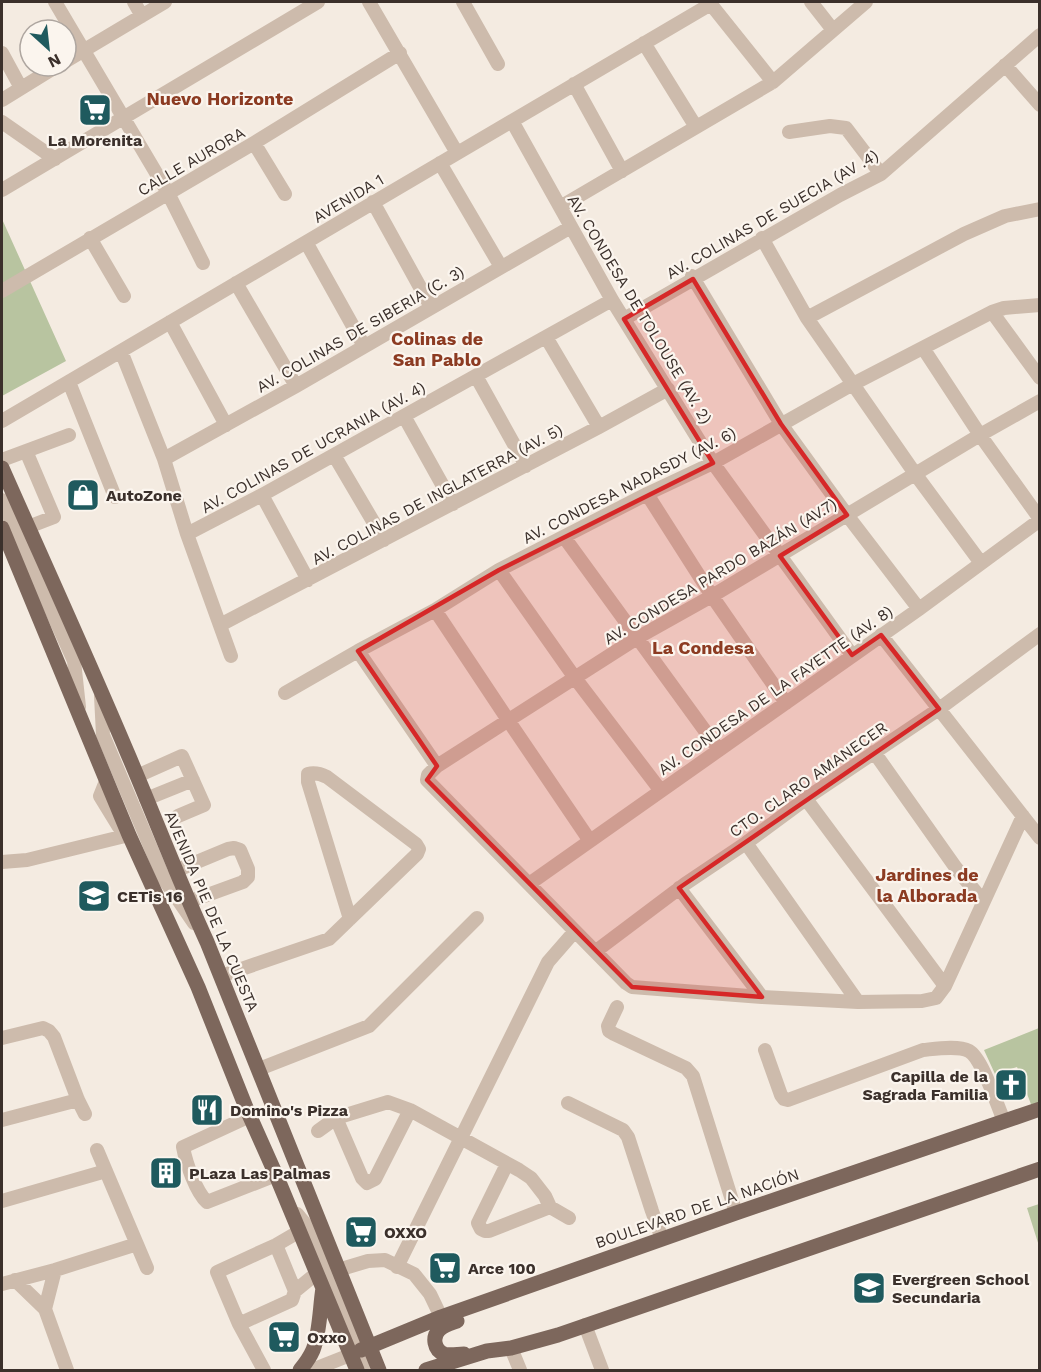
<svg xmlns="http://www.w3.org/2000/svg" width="1041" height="1372" font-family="'Work Sans',sans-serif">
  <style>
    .green { fill: #b8c4a0 }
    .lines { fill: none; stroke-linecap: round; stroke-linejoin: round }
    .minor { stroke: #cdbbac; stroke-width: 14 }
    .major { stroke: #7d675c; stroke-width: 15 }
    .marked { fill: #d62828; fill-opacity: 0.2; stroke: #d62828; stroke-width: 4.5; stroke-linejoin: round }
    .labels { text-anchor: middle; stroke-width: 4.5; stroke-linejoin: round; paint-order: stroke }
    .poi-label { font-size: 16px; font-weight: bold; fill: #3b302b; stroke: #fbf5ee; text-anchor: start }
    .street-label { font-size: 16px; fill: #3b302b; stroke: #fbf5ee }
    .neighbourhood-label { font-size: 18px; font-weight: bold; fill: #8c3b22; stroke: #fbf5ee }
  </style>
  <rect width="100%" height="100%" fill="#f4ebe1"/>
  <!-- green -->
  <path class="green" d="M2,219L66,361L2,396Z
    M1039,1028V1104L1032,1107L1017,1067L995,1074L984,1050Z
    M1039,1204H1040L1039,1246L1027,1208Z"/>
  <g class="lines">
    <!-- minor -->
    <path class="minor" d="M55,2L168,193L203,263
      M134,2L142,16
      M369,2L457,153
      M463,2L498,64
      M709,2L773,82
      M811,2L833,30
      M644,43L696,127
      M2,53L21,88
      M66,61L165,2
      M1005,65L1040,105
      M574,84L622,171
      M2,100L57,66
      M512,121L612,300L713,463L852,655
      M2,122L55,159
      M789,132L830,126L846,128L881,174
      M254,143L285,194
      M440,163L501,267
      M2,190L318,2
      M373,202L431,307
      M560,207L773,82L866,2
      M90,238L124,296
      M762,238L807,318L916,475L981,563
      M306,242L364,346
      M692,276L781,424L847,515L919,609
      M236,283L296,386
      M2,291L254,143L400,53
      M992,312L1040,378
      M807,318L964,234L1005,216L1040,209
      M624,319L840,195L881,174L1040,35
      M170,322L226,425
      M546,337L599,427
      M923,348L980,435L1040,519
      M121,351L164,459L187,534L231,656
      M476,376L526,466
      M69,382L115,497
      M404,416L453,504
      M2,421L711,4
      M26,451L54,517L28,527
      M334,455L384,540
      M164,459L296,386L571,227
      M2,460L69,435
      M647,494L712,596L786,703
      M262,495L308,580
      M2,500L74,661L79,707
      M187,534L262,495L612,300
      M564,537L719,750
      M499,570L575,678L661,791
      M435,610L508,720L590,841
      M220,625L599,427L668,389
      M881,635L1040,838
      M358,651L437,766
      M285,693L358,651L435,610L499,570L647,494L713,463L853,384L992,312L1004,308L1040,305
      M101,696L103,735L164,879L194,923
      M874,752L956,868L983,901
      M137,776L182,756L204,805L178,816
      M106,781L100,796L119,827L126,829
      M146,799L193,780
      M806,799L945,986
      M1023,816L945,986L936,998L922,1001L858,1002L762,997L632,987L626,983L427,780L428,775L437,766L637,638L712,596L980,435L1040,401
      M746,843L858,1002
      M2,862L27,860L129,835
      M175,871L228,849L234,848L240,850L248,869V877L243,882L188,902
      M529,884L919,609L1040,520
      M679,888L762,997
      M596,951L685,884L746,843L811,795L939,709L1040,634
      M221,976L329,939L417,854L419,849L416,844L327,777C321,774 315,772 308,774V782L350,919
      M617,1007L608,1026L609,1031L614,1034L686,1068L693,1076L736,1213
      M2,1038L43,1028L49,1031L54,1037L78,1100L85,1114
      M765,1050L781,1095L784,1099L788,1100L923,1050C934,1049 958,1045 969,1051C982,1058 997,1105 1004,1121
      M259,1069L369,1026L477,918
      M568,1103L623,1130L628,1137L652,1211L662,1239
      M250,1116L183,1147C186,1163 196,1192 207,1202L276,1175
      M336,1118L362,1178L367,1183L375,1179L410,1110
      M2,1120L78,1100
      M318,1131L336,1118L388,1102L410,1110L519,1170L531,1178L545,1196L550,1207L569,1218
      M97,1150L147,1268
      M507,1164L478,1223L481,1229L485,1231H489L550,1207
      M2,1201L106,1171
      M297,1214L315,1236L362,1350L363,1370
      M300,1231L276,1245L217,1272L239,1324L292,1300L295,1291L317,1273
      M276,1245L295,1291
      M397,1267L548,962L575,931
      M338,1270L368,1261L385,1260L414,1274L430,1294L441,1317
      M15,1280L45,1309L67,1370
      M2,1284L55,1270L137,1244
      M45,1309L55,1270
      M239,1324L264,1370
      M585,1325L602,1370
      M511,1348L520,1370
      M312,1370L350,1355"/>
    <!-- major -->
    <path class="major" d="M2,468C44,563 87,657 127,752C154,815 178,879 207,942L379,1370
      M2,528L129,835L198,987L247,1110L276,1175L357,1370
      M457,1321C452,1323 444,1325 439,1330C432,1337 434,1350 444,1354C450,1356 458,1354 464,1354
      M361,1350L441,1317L736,1213L1040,1109
      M300,1370C305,1364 310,1357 313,1350C320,1333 320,1306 323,1288
      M426,1370L487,1351L511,1348L558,1335L1040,1169"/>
  </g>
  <!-- marked area -->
  <path class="marked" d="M693,279L781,424L847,515L780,556L852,655L881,635L939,709L679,888L762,997L632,987L427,780L437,766L358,651L499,570L713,463L624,319Z"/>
  <!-- icons -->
  <defs>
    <symbol id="supermarket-square" viewBox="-11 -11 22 22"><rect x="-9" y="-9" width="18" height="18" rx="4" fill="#1f5a5e" stroke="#fbf5ee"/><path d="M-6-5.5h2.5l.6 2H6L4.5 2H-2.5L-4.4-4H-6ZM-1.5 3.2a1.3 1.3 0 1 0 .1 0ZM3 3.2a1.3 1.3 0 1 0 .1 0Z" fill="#fff"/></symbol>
    <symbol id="shop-square" viewBox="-11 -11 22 22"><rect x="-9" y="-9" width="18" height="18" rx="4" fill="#1f5a5e" stroke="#fbf5ee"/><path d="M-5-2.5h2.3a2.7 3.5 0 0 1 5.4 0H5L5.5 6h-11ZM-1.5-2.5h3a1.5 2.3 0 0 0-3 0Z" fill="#fff"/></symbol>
    <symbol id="school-square" viewBox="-11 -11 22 22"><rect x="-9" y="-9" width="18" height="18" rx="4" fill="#1f5a5e" stroke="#fbf5ee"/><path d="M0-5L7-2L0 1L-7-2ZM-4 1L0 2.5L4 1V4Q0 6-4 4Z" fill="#fff"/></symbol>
    <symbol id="church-square" viewBox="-11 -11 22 22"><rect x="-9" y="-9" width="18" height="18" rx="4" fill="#1f5a5e" stroke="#fbf5ee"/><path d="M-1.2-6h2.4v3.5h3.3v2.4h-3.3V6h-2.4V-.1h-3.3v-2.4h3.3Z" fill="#fff"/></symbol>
    <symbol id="restaurant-square" viewBox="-11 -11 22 22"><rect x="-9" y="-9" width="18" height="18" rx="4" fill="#1f5a5e" stroke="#fbf5ee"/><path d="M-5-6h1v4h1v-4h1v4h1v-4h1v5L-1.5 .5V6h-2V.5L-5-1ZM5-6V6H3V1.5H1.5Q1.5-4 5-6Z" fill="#fff"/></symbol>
    <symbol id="building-square" viewBox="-11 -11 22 22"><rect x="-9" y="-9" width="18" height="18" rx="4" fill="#1f5a5e" stroke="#fbf5ee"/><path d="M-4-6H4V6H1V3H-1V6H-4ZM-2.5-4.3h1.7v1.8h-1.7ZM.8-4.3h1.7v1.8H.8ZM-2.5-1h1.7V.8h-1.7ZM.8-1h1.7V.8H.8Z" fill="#fff"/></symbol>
  </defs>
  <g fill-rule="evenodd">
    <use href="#supermarket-square" x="76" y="91" width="38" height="38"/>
    <use href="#shop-square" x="64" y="476" width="38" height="38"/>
    <use href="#school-square" x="75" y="877" width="38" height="38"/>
    <use href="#church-square" x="992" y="1066" width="38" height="38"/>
    <use href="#restaurant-square" x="188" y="1091" width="38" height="38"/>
    <use href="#building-square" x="147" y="1154" width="38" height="38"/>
    <use href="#supermarket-square" x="342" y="1213" width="38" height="38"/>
    <use href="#supermarket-square" x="426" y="1249" width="38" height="38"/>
    <use href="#school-square" x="850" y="1269" width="38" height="38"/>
    <use href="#supermarket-square" x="265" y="1318" width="38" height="38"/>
  </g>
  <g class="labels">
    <!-- poi labels -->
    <g class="poi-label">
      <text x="95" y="146" text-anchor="middle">La Morenita</text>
      <text x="106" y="501">AutoZone</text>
      <text x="117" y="902">CETis 16</text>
      <text x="988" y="1082" text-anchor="end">Capilla de la<tspan x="988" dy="18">Sagrada Familia</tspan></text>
      <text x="230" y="1116">Domino's Pizza</text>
      <text x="189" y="1179">PLaza Las Palmas</text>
      <text x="384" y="1238">OXXO</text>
      <text x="468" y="1274">Arce 100</text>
      <text x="892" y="1285">Evergreen School<tspan x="892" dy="18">Secundaria</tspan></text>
      <text x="307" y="1343">Oxxo</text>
    </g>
    <!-- street labels -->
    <g class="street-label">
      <text transform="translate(191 161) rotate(-30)" y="6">CALLE AURORA</text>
      <text transform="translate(348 198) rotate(-31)" y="6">AVENIDA 1</text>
      <text transform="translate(772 214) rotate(-30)" y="6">AV. COLINAS DE SUECIA (AV .4)</text>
      <text transform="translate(640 309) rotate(59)" y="6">AV. CONDESA DE TOLOUSE (AV. 2)</text>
      <text transform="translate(360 329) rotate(-30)" y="6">AV. COLINAS DE SIBERIA (C. 3)</text>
      <text transform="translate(313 447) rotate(-29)" y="6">AV. COLINAS DE UCRANIA (AV. 4)</text>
      <text transform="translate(629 485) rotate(-27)" y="6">AV. CONDESA NADASDY (AV. 6)</text>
      <text transform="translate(437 494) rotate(-28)" y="6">AV. COLINAS DE INGLATERRA (AV. 5)</text>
      <text transform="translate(720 571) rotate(-31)" y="6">AV. CONDESA PARDO BAZÁN (AV.7)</text>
      <text transform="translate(775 690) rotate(-35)" y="6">AV. CONDESA DE LA FAYETTE (AV. 8)</text>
      <text transform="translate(808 779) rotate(-35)" y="6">CTO. CLARO AMANECER</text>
      <text transform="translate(212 911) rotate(67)" y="6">AVENIDA PIE DE LA CUESTA</text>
      <text transform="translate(697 1208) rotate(-19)" y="6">BOULEVARD DE LA NACIÓN</text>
    </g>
    <!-- neighbourhood labels -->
    <g class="neighbourhood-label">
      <text x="220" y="105">Nuevo Horizonte</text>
      <text x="437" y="345">Colinas de<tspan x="437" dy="21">San Pablo</tspan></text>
      <text x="703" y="654">La Condesa</text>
      <text x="927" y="881">Jardines de<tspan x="927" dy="21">la Alborada</tspan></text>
    </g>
  </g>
  <!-- border -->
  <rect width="1041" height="1372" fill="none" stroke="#3b302b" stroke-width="6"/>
  <!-- north arrow -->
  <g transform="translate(48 48) rotate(153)"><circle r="28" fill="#fbf5ee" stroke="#aea6a0" stroke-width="1.5"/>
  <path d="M0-4.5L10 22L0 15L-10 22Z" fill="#1f5a5e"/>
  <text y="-9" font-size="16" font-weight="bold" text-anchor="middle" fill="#3b302b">N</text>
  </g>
</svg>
